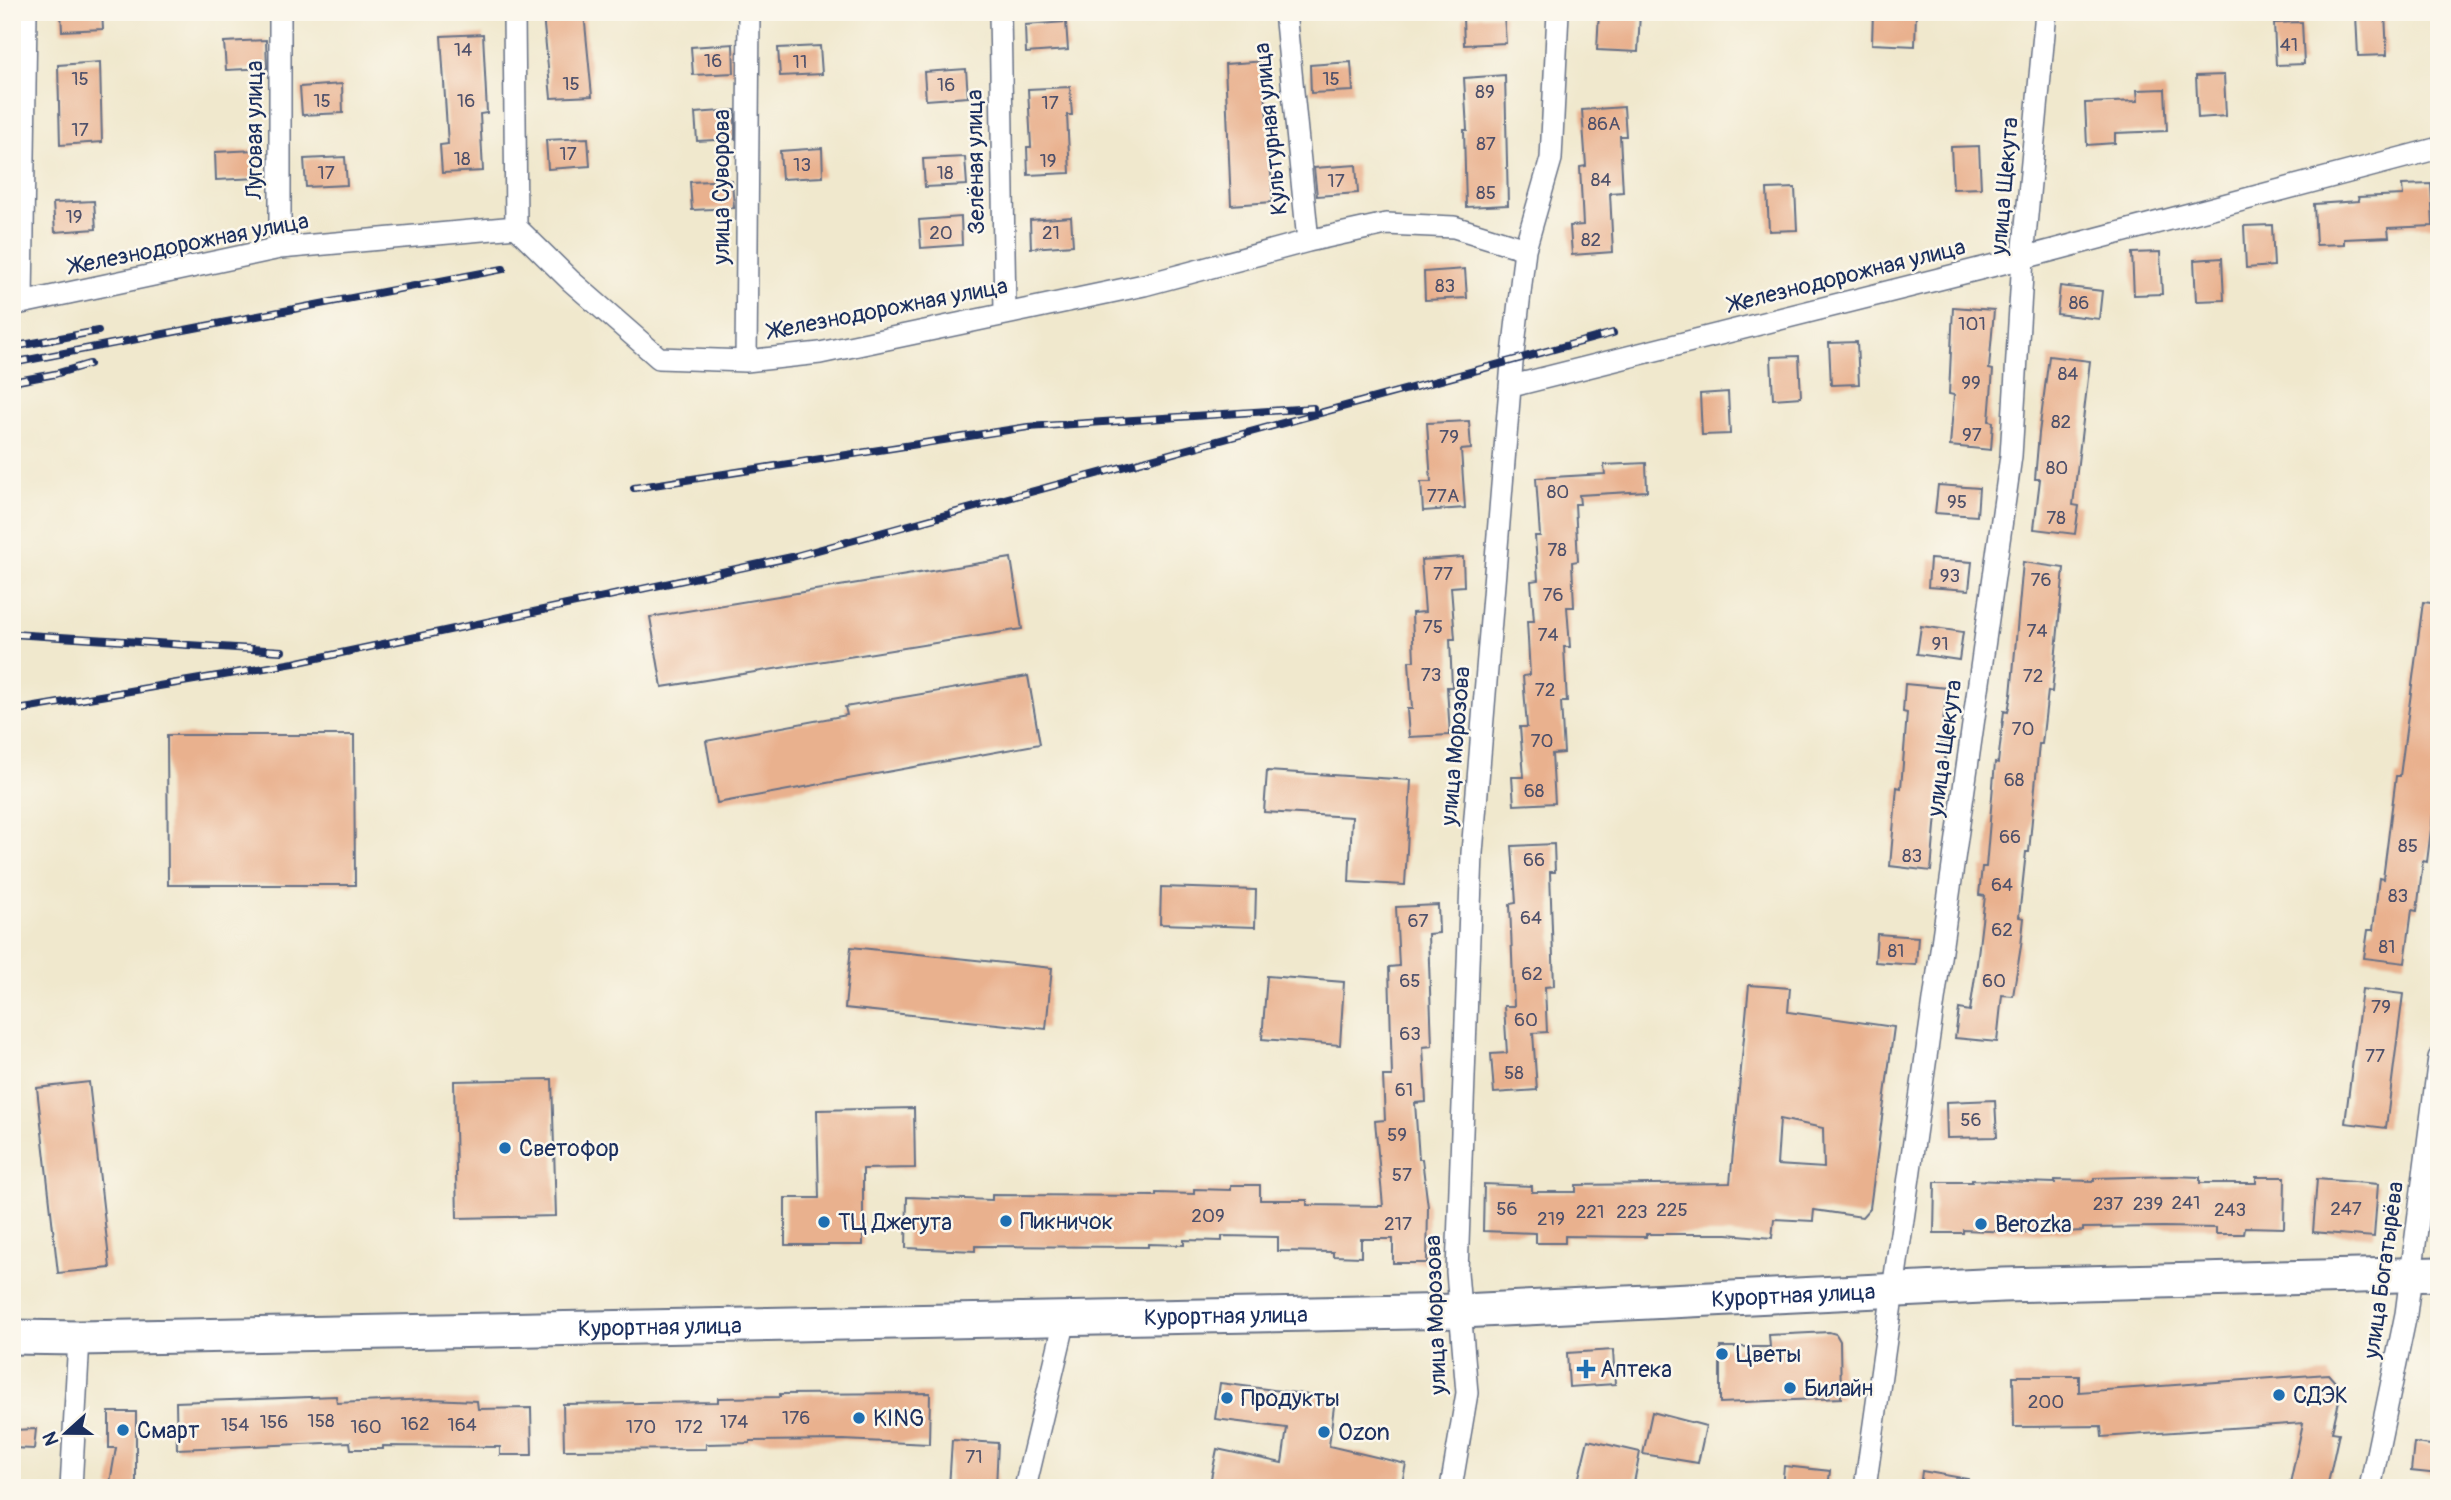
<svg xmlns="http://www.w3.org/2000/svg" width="2451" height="1500" font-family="Pangolin,sans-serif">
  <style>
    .building { fill: #e9b18e; fill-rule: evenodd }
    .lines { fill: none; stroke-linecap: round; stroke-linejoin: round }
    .street-casing { stroke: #667085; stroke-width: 24 }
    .primary-casing { stroke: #667085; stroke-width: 37 }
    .street { stroke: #fff; stroke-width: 21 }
    .primary { stroke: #fff; stroke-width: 33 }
    .rail-casing { stroke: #1b2f5e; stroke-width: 8 }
    .rail { stroke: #fbf7ec; stroke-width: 5; stroke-dasharray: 16; stroke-linecap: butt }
    .poi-dot { fill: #1f6fb2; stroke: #fbf7ec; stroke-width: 2.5 }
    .labels { text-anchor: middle; stroke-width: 5; stroke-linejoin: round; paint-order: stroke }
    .number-label { font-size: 19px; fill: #4e506a }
    .street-label { font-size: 23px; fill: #1b2f5e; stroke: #fbf7ec }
    .poi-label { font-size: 23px; fill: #1b2f5e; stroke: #fbf7ec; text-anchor: start }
  </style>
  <rect width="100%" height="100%" fill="#fbf7ec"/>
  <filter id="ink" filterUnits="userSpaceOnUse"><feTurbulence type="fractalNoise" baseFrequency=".0143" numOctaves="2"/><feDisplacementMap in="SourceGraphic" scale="14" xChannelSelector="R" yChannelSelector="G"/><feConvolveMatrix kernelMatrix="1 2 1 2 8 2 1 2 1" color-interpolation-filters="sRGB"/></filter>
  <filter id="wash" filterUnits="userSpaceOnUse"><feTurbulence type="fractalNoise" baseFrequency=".00686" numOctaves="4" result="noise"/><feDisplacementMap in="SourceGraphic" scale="28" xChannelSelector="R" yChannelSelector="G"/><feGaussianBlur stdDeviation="1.57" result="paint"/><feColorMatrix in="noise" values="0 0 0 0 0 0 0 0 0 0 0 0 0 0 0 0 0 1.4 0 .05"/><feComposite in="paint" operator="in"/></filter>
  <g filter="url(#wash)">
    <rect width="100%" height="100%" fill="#f0e8cd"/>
    <g id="blocks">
      <!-- building -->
      <path class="building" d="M61,12H102L103,29L62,31Z
        M1599,12H1640L1638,52L1597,50Z
        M1873,12H1916L1915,46L1872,44Z
        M584,13L592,96L551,98L543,15Z
        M2385,13L2387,55L2358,56L2356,15Z
        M1504,15L1506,43L1464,45L1463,17Z
        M1066,22L1068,50L1026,53L1025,25Z
        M2302,22L2304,64L2276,65L2274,23Z
        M483,34L487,113L480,114L483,171L442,173L440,145L448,144L441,36Z
        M266,40L267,68L226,70L224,42Z
        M733,44L734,73L693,75L691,47Z
        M820,46L822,74L780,76L778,48Z
        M1266,61L1268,89L1265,90L1273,202L1231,205L1225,64Z
        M100,62L102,142L60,145L58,65Z
        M1351,62L1353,91L1311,93L1310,65Z
        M966,69L968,97L926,100L924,72Z
        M1505,75L1508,205L1466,207L1464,130H1467L1464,78Z
        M2224,75L2226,116L2198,118L2196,76Z
        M342,84L343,113L302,115L300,87Z
        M1070,87L1072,115H1067L1070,173L1028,175L1027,147H1031L1028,89Z
        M2165,89L2167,131L2115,133V143L2087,145L2085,103L2138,101L2137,90Z
        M1624,107L1626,136H1620L1623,192L1610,193L1613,252L1572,255L1570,226L1583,225L1580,167L1586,166L1582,110Z
        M735,110V139L697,141L695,113Z
        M588,138L590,166L548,169L546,140Z
        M1979,146L1981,188L1953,189L1951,147Z
        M822,148L823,177L782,179L780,151Z
        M256,150L258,178L216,180L215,152Z
        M345,157L347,185L306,187L304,159Z
        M965,157L967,185L925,187L923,159Z
        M1356,165L1358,193L1317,196L1314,168Z
        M732,180L734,208L692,210L690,182Z
        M2431,184L2433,226L2388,228L2389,237L2344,239V244L2316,245L2314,204L2359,201L2358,197L2403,195L2402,185Z
        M1795,188L1797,230L1769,231L1767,189Z
        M94,201L96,229L55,232L53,203Z
        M961,217L962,245L921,248L919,220Z
        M1071,217L1073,245L1031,248L1030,220Z
        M2272,225L2274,266L2246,268L2244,226Z
        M2160,252L2162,294L2134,295L2132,253Z
        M2222,258L2224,300L2196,301L2194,260Z
        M1465,269L1467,298L1425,300L1424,272Z
        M2060,286L2102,291L2099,319L2057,314Z
        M1953,307L1994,310L1989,369L1993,370L1989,421L1993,422L1991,450L1950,446L1954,395L1949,394Z
        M1857,342L1859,384L1831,385L1829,343Z
        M1799,356L1801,397L1773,399L1771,357Z
        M2049,356L2090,361L2073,505L2079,506L2075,534L2034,529L2040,479H2035L2039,433Z
        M1728,392L1730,434L1702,435L1700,394Z
        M1469,421L1471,449L1461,450L1465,508L1423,511L1421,482H1431L1427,423Z
        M1646,463L1647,491L1579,495L1580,504H1575L1578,561L1572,562L1574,607H1567L1570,647H1564L1567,702H1561L1564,753L1552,754L1555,803L1514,805L1512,777H1524L1520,727H1527L1523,676L1530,675L1527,621H1534L1531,581L1538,580L1535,536H1540L1536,478L1605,474L1604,465Z
        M1938,485L1979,488L1977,516L1935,513Z
        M1463,557L1464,586L1451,587L1455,639H1450L1452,687H1447L1450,735L1409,737L1407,709H1412L1409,661H1414L1412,613L1425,612L1421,560Z
        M1011,558L1022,629L662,687L650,617Z
        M1930,559L1972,562L1969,590L1928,587Z
        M2023,562L2064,568L2052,692L2048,691L2042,744H2039L2029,852H2026L2019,917L2024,918L2021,946L2013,996L2002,995L1997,1042L1955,1038L1959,1009L1970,1011L1977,963L1985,896L1979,895L1982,867H1986L1995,762L1998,763L2004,711L2008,712L2011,695Z
        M2423,602L2439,604V765L2427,862L2423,861L2417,911L2412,910L2405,963L2364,958L2368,930H2373L2379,878L2383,879L2396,776H2400Z
        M1921,626L1963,632L1959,660L1917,654Z
        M1028,676L1040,744L717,803L706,741L847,715L845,707Z
        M1905,684L1947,688L1941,742L1946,743L1944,771L1940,770L1931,871L1890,866L1897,787L1901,788L1907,713L1903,712Z
        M167,735H354L355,885H168Z
        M1267,771L1411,780L1405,885L1349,882L1352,817L1264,812Z
        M1554,844L1555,872H1550L1554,986L1545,987L1547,1032L1533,1033L1537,1090L1494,1093L1491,1054L1507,1053L1504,1006H1514L1510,904L1516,903L1512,846Z
        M1161,887L1256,890L1255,927L1160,924Z
        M1438,905L1439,933L1428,934L1432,1046L1423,1047L1426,1102L1415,1103L1419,1159H1422L1428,1207L1427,1263H1393V1239H1361V1257L1333,1256V1252L1278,1251V1237L1222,1236V1241L1184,1240V1245L1148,1244V1247L975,1246V1251L906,1248L907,1197L992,1200V1195L1156,1196V1193L1194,1194V1189L1231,1190V1185H1260V1200H1307V1205L1383,1206L1375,1121L1385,1120L1383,1076H1392L1389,967L1399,966L1396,907Z
        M1877,934L1918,937L1916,965L1875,962Z
        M851,947L1052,968L1046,1029L845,1008Z
        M1267,976L1344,982L1340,1045L1262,1039Z
        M1749,985L1790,988L1788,1012L1894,1027L1870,1208L1862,1217L1814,1210L1813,1221L1774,1219L1772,1238L1727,1234H1646V1237L1565,1236V1243H1536V1233L1483,1231L1484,1184L1532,1186V1192H1576V1185L1730,1183ZM1780,1119L1823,1128L1824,1168L1777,1165Z
        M2362,989L2403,994L2386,1128L2345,1123Z
        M552,1079L556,1216L457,1218L454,1081Z
        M89,1082L110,1268L58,1273L37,1088Z
        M1995,1100L1997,1137L1947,1138L1946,1102Z
        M914,1108L915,1168L863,1169V1245H785V1198H819L817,1110Z
        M2172,1176L2200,1177V1183H2256V1177H2285L2284,1228L2245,1227L2244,1234H2216V1228L2163,1227L2083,1228V1231L2039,1233L1963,1230V1233H1934L1935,1182H1972V1180L2055,1183V1180L2094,1181V1178Z
        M2317,1179L2378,1184L2374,1237L2313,1232Z
        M1829,1332L1836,1334L1840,1341L1841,1398L1720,1403V1347H1770L1769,1335Z
        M1613,1350L1615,1384L1569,1387L1567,1353Z
        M2328,1374L2336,1383L2339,1401L2332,1432L2339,1433L2327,1488H2289L2303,1423L2102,1437L2101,1426L2014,1427L2013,1376H2079V1392Z
        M1220,1383L1335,1398L1329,1446L1406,1464L1401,1488H1209L1217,1449L1282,1463L1287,1428L1215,1419Z
        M930,1393L929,1444L843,1440L750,1441V1443L706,1444V1449L564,1450L563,1404L718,1402V1398L780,1397V1394Z
        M336,1396L337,1403L430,1399L477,1401L478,1409L531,1408L532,1455H500V1447L383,1446V1449H351L350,1442L177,1449L176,1402Z
        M109,1412H136V1488H109L116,1448H109Z
        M1652,1412L1706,1426L1698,1463L1643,1454Z
        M36,1429L34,1449L12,1448V1430Z
        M952,1440L998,1443L996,1488H949Z
        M1588,1440L1640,1452L1633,1488H1607L1578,1481Z
        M2414,1443L2439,1446V1474L2411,1471Z
        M1784,1466L1830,1471L1828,1488H1782Z
        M1922,1471L1968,1479L1967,1488H1920Z"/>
    </g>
  </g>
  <g filter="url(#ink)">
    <use href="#blocks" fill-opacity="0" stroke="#667085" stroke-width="2"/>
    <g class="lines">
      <defs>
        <path id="street" d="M280,12V248
          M514,12L516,227
          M1000,12L1005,312
          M1285,12L1308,241
          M22,303L26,12
          M12,305L280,248L516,227L571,281L659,358L746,361L820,353L1144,285L1308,241L1386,224L1454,227L1525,249
          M746,361L749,12
          M1512,386L2023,258L2439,148
          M71,1488L79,1338
          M1025,1488L1065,1320
          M1451,1488L1467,1393L1457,1272L1472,853L1512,363L1525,249L1551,159L1558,12
          M1865,1488L2011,456L2023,258L2046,12
          M2370,1488L2406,1314L2439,1058"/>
        <g id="primary">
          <path id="s1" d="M12,1337L79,1338L1461,1311L2003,1285L2439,1274"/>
        </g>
      </defs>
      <!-- street casing -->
      <use href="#street" class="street-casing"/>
      <!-- primary casing -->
      <use href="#primary" class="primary-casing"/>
      <!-- street -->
      <use href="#street" class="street"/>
      <!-- primary -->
      <use href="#primary" class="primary"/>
      <defs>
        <path id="rail" d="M12,347L98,331
          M12,363L503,269
          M12,382L55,374L89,364
          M634,488L1028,427L1313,408
          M12,634L282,651
          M12,711L294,663L792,557L1613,333"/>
      </defs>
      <!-- rail casing -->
      <use href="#rail" class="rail-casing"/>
      <!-- rail -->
      <use href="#rail" class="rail"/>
    </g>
  </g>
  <!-- markers -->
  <g class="poi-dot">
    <circle cx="505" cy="1148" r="7"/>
    <circle cx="1006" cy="1221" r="7"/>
    <circle cx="824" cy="1222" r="7"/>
    <circle cx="1981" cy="1224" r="7"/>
    <circle cx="1722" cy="1354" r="7"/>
    <path d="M1582.5 1358.5h7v7h7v7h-7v7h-7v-7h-7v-7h7z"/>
    <circle cx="1790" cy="1388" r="7"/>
    <circle cx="2279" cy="1395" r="7"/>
    <circle cx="1227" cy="1398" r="7"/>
    <circle cx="859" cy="1418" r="7"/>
    <circle cx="123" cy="1430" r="7"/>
    <circle cx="1324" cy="1432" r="7"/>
  </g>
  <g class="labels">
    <!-- number labels -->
    <g class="number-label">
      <text x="2289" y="51">41</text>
      <text x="463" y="56">14</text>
      <text x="713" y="67">16</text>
      <text x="800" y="68">11</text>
      <text x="80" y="85">15</text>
      <text x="1331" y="85">15</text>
      <text x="571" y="90">15</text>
      <text x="946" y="91">16</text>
      <text x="1485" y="98">89</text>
      <text x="322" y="107">15</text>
      <text x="466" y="107">16</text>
      <text x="1050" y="109">17</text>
      <text x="1604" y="130">86А</text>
      <text x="80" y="136">17</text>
      <text x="1486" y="150">87</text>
      <text x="568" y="160">17</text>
      <text x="462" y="165">18</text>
      <text x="1048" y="167">19</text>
      <text x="802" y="171">13</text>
      <text x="326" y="179">17</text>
      <text x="945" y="179">18</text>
      <text x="1601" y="186">84</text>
      <text x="1336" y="187">17</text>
      <text x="1486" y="199">85</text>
      <text x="74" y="223">19</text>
      <text x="941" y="239">20</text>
      <text x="1051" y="239">21</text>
      <text x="1591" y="246">82</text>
      <text x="1445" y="292">83</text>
      <text x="2079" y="309">86</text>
      <text x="1972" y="330">101</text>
      <text x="2068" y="380">84</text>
      <text x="1971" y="389">99</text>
      <text x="2061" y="428">82</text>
      <text x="1972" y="441">97</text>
      <text x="1449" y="443">79</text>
      <text x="2057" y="474">80</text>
      <text x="1558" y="498">80</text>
      <text x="1443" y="502">77А</text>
      <text x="1957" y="508">95</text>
      <text x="2056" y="524">78</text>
      <text x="1557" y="556">78</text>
      <text x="1443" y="580">77</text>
      <text x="1950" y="582">93</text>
      <text x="2041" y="586">76</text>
      <text x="1553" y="601">76</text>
      <text x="1433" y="633">75</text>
      <text x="2037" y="637">74</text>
      <text x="1548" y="641">74</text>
      <text x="1940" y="650">91</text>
      <text x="1431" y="681">73</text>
      <text x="2033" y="682">72</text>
      <text x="1545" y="696">72</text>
      <text x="2023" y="735">70</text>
      <text x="1542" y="747">70</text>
      <text x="2014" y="786">68</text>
      <text x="1534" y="797">68</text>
      <text x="2010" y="843">66</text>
      <text x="2408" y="852">85</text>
      <text x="1912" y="862">83</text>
      <text x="1534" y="866">66</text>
      <text x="2002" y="891">64</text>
      <text x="2398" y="902">83</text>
      <text x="1531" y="924">64</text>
      <text x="1418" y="927">67</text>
      <text x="2002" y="936">62</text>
      <text x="2387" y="953">81</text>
      <text x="1896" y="957">81</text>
      <text x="1532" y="980">62</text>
      <text x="1410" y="987">65</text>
      <text x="1994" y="987">60</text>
      <text x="2381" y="1013">79</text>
      <text x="1526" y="1026">60</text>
      <text x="1410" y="1040">63</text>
      <text x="2375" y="1062">77</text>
      <text x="1514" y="1079">58</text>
      <text x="1404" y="1096">61</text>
      <text x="1971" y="1126">56</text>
      <text x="1397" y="1141">59</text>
      <text x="1402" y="1181">57</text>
      <text x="2186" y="1209">241</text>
      <text x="2108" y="1210">237</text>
      <text x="2148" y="1210">239</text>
      <text x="1507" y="1215">56</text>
      <text x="2346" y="1215">247</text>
      <text x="1672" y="1216">225</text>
      <text x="2230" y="1216">243</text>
      <text x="1590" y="1218">221</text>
      <text x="1632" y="1218">223</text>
      <text x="1208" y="1222">209</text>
      <text x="1551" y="1225">219</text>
      <text x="1398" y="1230">217</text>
      <text x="2046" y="1408">200</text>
      <text x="796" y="1424">176</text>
      <text x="321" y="1427">158</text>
      <text x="274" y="1428">156</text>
      <text x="734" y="1428">174</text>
      <text x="415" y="1430">162</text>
      <text x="235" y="1431">154</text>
      <text x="462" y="1431">164</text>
      <text x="366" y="1433">160</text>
      <text x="641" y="1433">170</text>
      <text x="689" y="1433">172</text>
      <text x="974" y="1463">71</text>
    </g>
    <!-- street labels -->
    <g class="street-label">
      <text transform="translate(1270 129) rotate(-96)" y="8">Культурная улица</text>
      <text transform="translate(254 130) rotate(-90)" y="8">Луговая улица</text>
      <text transform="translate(975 162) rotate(-91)" y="8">Зелёная улица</text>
      <text transform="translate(2004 186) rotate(-85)" y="8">улица Щекута</text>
      <text transform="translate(721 187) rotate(-90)" y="8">улица Суворова</text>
      <text transform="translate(189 243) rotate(-11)" y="8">Железнодорожная улица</text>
      <text transform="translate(1847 275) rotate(-14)" y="8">Железнодорожная улица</text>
      <text transform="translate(888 308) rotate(-11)" y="8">Железнодорожная улица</text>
      <text transform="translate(1455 746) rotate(-85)" y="8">улица Морозова</text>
      <text transform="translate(1944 748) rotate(-82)" y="8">улица Щекута</text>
      <text transform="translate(2383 1270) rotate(-82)" y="8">улица Богатырёва</text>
      <text dy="8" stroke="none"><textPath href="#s1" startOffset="1782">Курортная улица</textPath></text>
      <text transform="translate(1435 1315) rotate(-92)" y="8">улица Морозова</text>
      <text dy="8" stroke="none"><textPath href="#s1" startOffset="1214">Курортная улица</textPath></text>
      <text dy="8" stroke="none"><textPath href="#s1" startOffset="648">Курортная улица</textPath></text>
    </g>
    <!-- poi labels -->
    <g class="poi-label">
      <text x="519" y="1156">Светофор</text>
      <text x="1020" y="1229">Пикничок</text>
      <text x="838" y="1230">ТЦ Джегута</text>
      <text x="1995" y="1232">Berozka</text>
      <text x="1736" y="1362">Цветы</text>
      <text x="1600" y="1377">Аптека</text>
      <text x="1804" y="1396">Билайн</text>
      <text x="2293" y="1403">СДЭК</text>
      <text x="1241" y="1406">Продукты</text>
      <text x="873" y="1426">KING</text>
      <text x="137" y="1438">Смарт</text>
      <text x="1338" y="1440">Ozon</text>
    </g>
  </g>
  <!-- margin -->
  <rect width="2451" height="1500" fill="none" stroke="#fbf7ec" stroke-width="42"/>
  <!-- north arrow -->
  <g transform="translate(66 1433) rotate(249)" stroke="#fbf7ec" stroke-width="5" paint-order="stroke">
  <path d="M0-5L12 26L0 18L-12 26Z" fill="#1b2f5e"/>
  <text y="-10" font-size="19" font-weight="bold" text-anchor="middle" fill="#1b2f5e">N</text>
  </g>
</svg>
